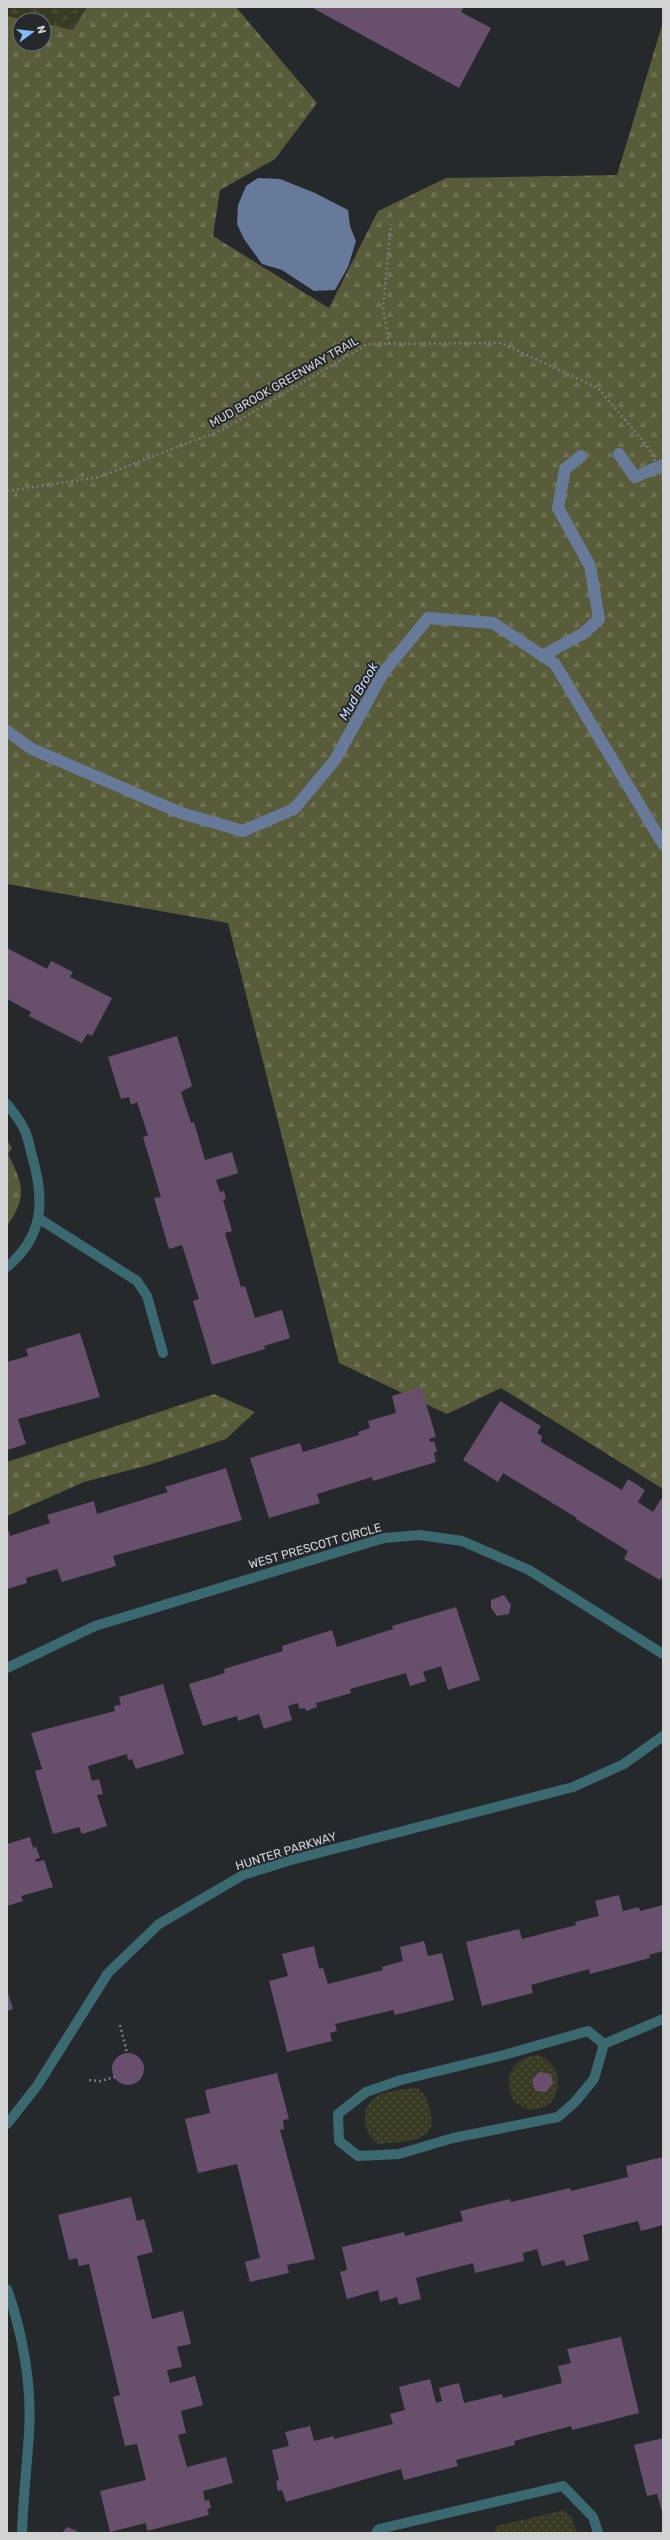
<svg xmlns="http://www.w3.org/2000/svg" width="670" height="2540" font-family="Rubik,sans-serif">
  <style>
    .grass { fill: url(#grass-dots) }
    .forest { fill: url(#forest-firs); fill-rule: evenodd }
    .wetland { fill: url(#wetland-marsh) }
    .water { fill: #677a9a }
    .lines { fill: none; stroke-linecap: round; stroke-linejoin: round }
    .stream { stroke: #677a9a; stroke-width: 12 }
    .building { fill: #68506d }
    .path { stroke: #787b7e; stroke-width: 2.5; stroke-dasharray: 2 3; stroke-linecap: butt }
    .lane { stroke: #3b6970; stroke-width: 10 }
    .street { stroke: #3b6970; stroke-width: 10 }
    .labels { text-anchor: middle; stroke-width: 4; stroke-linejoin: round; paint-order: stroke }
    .street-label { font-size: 12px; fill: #d0d2d4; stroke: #25292c }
    .water-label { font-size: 13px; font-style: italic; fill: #c7dbfc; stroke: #25292c }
  </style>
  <defs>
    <pattern id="grass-dots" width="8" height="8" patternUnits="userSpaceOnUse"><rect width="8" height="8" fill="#383a23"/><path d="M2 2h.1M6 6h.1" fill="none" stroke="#545642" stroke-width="1.8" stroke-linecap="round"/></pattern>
    <pattern id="forest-firs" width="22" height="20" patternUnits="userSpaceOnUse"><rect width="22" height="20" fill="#585c38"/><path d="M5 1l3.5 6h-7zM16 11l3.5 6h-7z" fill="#6f7254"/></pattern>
    <pattern id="wetland-marsh" width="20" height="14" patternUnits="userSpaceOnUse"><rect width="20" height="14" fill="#383a23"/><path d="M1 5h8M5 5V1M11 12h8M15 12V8" fill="none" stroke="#545642"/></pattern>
  </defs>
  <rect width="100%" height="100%" fill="#25292c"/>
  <!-- grass -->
  <path class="grass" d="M538,2055C558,2061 564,2085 552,2101C546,2108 537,2109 529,2110L513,2101C505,2075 509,2060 538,2055Z
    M418,2088C427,2097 429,2104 431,2115C437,2145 400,2141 378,2144C370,2138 366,2132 365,2121C363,2090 396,2090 418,2088Z
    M564,2510L572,2518L577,2533H494L496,2526Z"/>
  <!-- forest -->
  <path class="forest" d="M7,7H236L317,103L275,159L220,190L213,236L329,308L378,211L446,178L617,175L663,22V1489L501,1388L447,1414L339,1363L228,923L7,884ZM20,20H44V44H20Z
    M7,1140L12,1148L8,1154C23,1185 28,1195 7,1226Z
    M214,1394L255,1412L226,1439L149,1465L84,1482L7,1516V1462Z"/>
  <!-- wetland -->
  <path class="wetland" d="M7,7H87L73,30L44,24V20H25L7,16Z"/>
  <!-- water -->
  <path class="water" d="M258,178L280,179L315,193L348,210L350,226L356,241L348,267L335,290L314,291L282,270L262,264L244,239L237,224L238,205L246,186Z"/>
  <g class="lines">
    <!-- stream -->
    <path class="stream" d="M619,454L635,477L663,465
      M542,656L584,633L599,619L590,566L558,508L565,469L581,456
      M7,731L32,749L181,813L243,831L294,809L335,760L383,673L428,618L493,623L555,664L663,844"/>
  </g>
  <!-- building -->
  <path class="building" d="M311,7H464L461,12L491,28L459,88Z
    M7,948L47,969L51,961L73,972L70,977L112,998L92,1036L87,1034L82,1043L29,1016L31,1012L7,999Z
    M177,1036L192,1086L181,1092L191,1123L194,1122L205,1160L232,1152L238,1173L216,1180L220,1192L224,1191L226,1199L223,1200L232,1231L225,1233L241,1287L245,1286L255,1318L282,1310L290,1338L264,1346L265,1349L212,1365L193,1301L199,1299L182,1245L169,1249L154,1198L161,1197L143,1137L148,1135L137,1102L131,1105L129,1097L121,1099L108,1057Z
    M80,1333L100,1397L18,1419L26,1444L7,1450V1362L28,1356L26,1349Z
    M421,1387L436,1437L429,1439L431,1442L434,1441L437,1451L434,1453L436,1462L373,1481L372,1477L317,1494L320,1503L269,1518L250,1458L300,1443L303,1452L359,1435L358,1432L370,1428L368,1421L396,1413L392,1396Z
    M500,1401L541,1426L537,1433L542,1436L541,1442L622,1490L628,1479L645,1490L638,1502L653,1512L661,1499L663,1500V1575L660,1580L624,1559L628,1551L576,1519L577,1518L503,1473L498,1482L463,1460Z
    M226,1468L242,1520L113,1556L116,1566L62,1582L57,1569L26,1578L27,1583L7,1589V1532L9,1531L10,1536L50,1523L47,1515L94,1501L97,1514L168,1492L165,1487Z
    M504,1595L511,1605L509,1614L497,1616L491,1608V1600Z
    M456,1607L480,1680L448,1690L441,1666L423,1672L426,1681L410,1686L406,1673L350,1689L351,1693L316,1703L317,1707L306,1711L305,1708L299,1709L298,1703L288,1706L292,1720L264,1729L259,1714L238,1721L237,1716L203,1726L189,1684L225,1673L224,1669L283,1651L282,1646L332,1630L337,1647L393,1629L392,1626Z
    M163,1684L184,1754L136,1769L132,1759L128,1760L127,1754L88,1766L92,1781L99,1779L103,1794L97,1795L107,1826L82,1834L79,1827L53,1834L35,1771L42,1769L31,1733L115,1711L114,1706L121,1705L119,1697Z
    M30,1837L33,1848L36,1847L40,1858L35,1859L36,1862L44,1860L53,1887L21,1896L23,1901L7,1906V1844Z
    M619,1895L623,1911L639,1907L640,1911L663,1905V1951L649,1955L650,1958L590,1974L589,1969L531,1985L533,1993L482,2006L466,1942L519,1929L522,1939L576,1925L575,1922L599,1916L595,1901Z
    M424,1941L428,1956L442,1953L454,2000L395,2015L393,2010L335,2024L337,2031L330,2033L332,2041L287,2052L269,1981L288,1976L282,1954L314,1946L319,1969L323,1968L328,1984L383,1970L382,1967L403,1961L400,1947Z
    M7,1990L13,2009L7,2011Z
    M112 2069a16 16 0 1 1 32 0a16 16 0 1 1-32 0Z
    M539,2072L551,2074L553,2084L546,2092L535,2091L532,2080Z
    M277,2073L289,2119L283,2120L284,2129L280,2130L315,2259L287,2265L289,2273L250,2282L245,2262L260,2258L237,2164L198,2173L185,2119L210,2113L205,2090Z
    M663,2157V2225L641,2231L638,2221L583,2235L589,2260L566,2266L564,2260L542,2266L537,2249L523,2253L524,2261L475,2273L473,2263L416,2278L421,2299L399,2305L397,2297L380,2302L378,2290L347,2299L340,2272L347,2270L342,2247L404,2232L405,2236L463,2221L460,2211L510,2199L511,2202L570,2188L571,2191L628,2177L626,2166Z
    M131,2197L137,2221L144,2219L153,2252L137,2256L152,2319L183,2311L191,2344L177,2347L182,2367L167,2370L170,2383L195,2376L203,2405L181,2411L186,2433L178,2435L187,2467L226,2457L233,2483L203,2491L205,2501L209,2500L211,2508L207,2509L209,2515L147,2531L146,2523L110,2532L100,2491L146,2480L137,2444L125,2446L113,2397L120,2395L89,2264L79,2266L77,2258L69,2260L58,2215Z
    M621,2337L639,2413L572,2430L571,2426L514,2441L515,2445L456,2460L458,2466L404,2480L401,2469L286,2502L282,2490L278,2491L276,2481L279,2480L272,2450L289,2446L285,2432L310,2426L314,2441L334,2436V2439L393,2424L390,2414L405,2410L399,2387L430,2379L436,2403L442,2401L439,2388L459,2383L464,2403L502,2394L503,2398L562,2383L558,2366L571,2363L567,2349Z
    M663,2438V2515L657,2494L647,2496L634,2445Z
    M67,2527L77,2531L78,2533H62Z"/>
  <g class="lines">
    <!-- path -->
    <path class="path" d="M389,344L383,307L391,224
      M7,491L99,477L222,430L368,344L501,343L598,388L649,448L663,480
      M120,2025L127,2053
      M89,2080L100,2081L115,2077"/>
    <!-- lane -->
    <path class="lane" d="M38,1218L137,1281L147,1296L163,1353
      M588,2031L604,2044L594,2079L575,2102L558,2117L453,2138L399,2154L358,2156L339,2141L338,2114L366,2092L401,2080L504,2055Z
      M604,2044L663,2019
      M376,2533L379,2529L563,2486L593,2517L598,2533"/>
    <!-- street -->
    <path class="street" d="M7,1104C13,1112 20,1120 24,1129C28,1137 30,1147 32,1156C45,1200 44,1236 7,1267
      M7,1668L95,1626L384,1538L420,1535L462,1541L529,1570L663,1654
      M7,2124L37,2086L108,1973L159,1924L243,1875L291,1860L573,1787L624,1764L663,1736
      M7,2289C23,2334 32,2386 29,2433C27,2466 23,2499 22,2533"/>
  </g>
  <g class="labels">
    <!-- street labels -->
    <g class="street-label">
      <text transform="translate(284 382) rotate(-30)" y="4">MUD BROOK GREENWAY TRAIL</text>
      <text transform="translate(315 1546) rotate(-16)" y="4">WEST PRESCOTT CIRCLE</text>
      <text transform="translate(286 1851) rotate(-17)" y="4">HUNTER PARKWAY</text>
    </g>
    <!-- water labels -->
    <g class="water-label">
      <text transform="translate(358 691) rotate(-60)" y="5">Mud Brook</text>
    </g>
  </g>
  <!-- border -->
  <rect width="670" height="2540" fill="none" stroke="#d0d2d4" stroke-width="16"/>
  <!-- north arrow -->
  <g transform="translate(32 32) rotate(75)"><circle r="19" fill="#25292c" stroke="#696d6f"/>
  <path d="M0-3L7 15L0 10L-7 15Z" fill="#82bcfa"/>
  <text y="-6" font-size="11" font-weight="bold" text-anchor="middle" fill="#d0d2d4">N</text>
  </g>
</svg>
